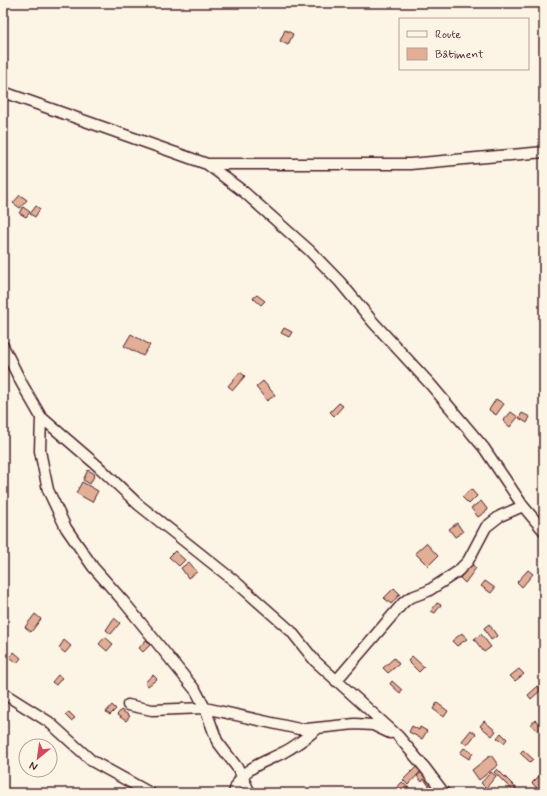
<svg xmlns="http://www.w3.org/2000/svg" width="547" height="796" font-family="Mynerve,sans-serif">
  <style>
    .building { fill: #e2ae95; stroke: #4a1f2b }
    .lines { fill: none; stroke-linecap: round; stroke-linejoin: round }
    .street-casing { stroke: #4a1f2b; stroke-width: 13 }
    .street { stroke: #fcf5e5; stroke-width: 10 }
  </style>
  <rect width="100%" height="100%" fill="#fcf5e5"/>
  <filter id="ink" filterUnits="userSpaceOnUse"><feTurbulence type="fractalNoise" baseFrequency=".025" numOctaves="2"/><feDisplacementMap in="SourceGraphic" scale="8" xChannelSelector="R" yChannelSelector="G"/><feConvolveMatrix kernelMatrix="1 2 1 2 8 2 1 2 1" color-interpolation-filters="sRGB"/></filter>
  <g filter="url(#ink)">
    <!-- building -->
    <path class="building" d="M285,30L293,34L288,45L280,41Z
      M20,195L27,200L20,208L13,203Z
      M36,206L40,209L35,217L30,214Z
      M23,207L30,212L26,217L19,213Z
      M257,295L265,301L261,305L253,298Z
      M284,328L292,332L289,337L281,333Z
      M131,334L150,345L143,356L124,346Z
      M240,372L245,376L233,390L228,386Z
      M263,381L275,395L267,401L256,387Z
      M496,399L504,404L496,415L489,410Z
      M339,403L343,406L334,416L330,412Z
      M511,412L518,417L510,427L503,421Z
      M522,413L530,417L527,423L519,418Z
      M88,470L95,474L90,484L83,480Z
      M82,482L98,491L92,502L76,493Z
      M471,489L477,496L469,504L462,497Z
      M481,501L488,510L478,517L471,508Z
      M457,523L463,532L455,537L449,529Z
      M426,543L438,556L428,566L415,553Z
      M175,551L185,560L179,566L169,557Z
      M189,562L197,572L188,578L181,568Z
      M471,564L476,568L465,583L460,578Z
      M528,570L533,574L522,587L517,582Z
      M485,581L495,588L491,593L481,586Z
      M394,588L400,594L391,604L384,598Z
      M437,603L441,605L435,613L431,611Z
      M35,614L41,619L31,632L25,627Z
      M114,618L120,623L111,634L106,630Z
      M489,624L497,636L491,640L484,628Z
      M462,633L467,639L457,646L452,641Z
      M481,634L491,647L484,652L474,639Z
      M105,637L113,644L107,651L99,644Z
      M64,640L71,646L65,653L59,648Z
      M146,640L151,644L143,652L139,648Z
      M14,652L21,658L17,663L10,657Z
      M412,656L424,667L419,672L408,661Z
      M394,658L399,664L388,673L383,668Z
      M519,669L524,674L515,681L510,676Z
      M58,675L62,678L56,685L52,682Z
      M153,675L157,679L148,686L145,682Z
      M392,681L402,690L400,693L390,684Z
      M538,686L541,690L531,699L528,695Z
      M437,703L448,711L444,717L433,709Z
      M112,705L116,709L110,715L106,712Z
      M121,710L130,716L126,721L117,715Z
      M69,712L75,718L71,721L65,715Z
      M535,720L542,726L538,731L531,725Z
      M484,721L496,731L492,736L480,726Z
      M412,726L419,730L420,727L427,731L422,739L409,732Z
      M471,730L476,734L467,745L462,741Z
      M501,733L507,739L504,743L497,738Z
      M464,748L473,753L469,759L460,753Z
      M523,750L533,759L530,762L520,753Z
      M491,755L498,765L479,780L472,770Z
      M416,767L421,771L408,785L403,780Z
      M497,769L516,788L513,791L494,772Z
      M422,772L439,793H430L427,788L429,786L424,779L422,782L417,776Z
      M491,772L496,776L486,788L481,783Z
      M540,775L544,780V793H542L532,783Z
      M402,782L414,793H396L394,791Z"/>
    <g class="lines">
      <defs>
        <path id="street" d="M3,92L207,164L244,192L309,250L340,282L373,322L431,385L484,448L523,506L544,531
          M207,164H410L544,152
          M3,346L22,384L41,417L40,451L48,490L66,528L93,567L124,602L196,691L205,708L217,741L239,770L250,793
          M41,417L99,467L139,505L237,583L291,631L315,661L398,736L425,768L444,793
          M336,681L403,603L409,598L428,591L457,572L468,561L486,527L500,516L523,506
          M3,693L49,722L92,761L150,793
          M128,705L152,710L205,708L299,729H307L355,724L373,725L390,733
          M234,793C240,767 264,763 284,752C296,746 307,737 317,729"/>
      </defs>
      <!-- street casing -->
      <use href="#street" class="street-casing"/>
      <!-- street -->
      <use href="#street" class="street"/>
    </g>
  </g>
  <!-- margin -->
  <rect width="547" height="796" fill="none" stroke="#fcf5e5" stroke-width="16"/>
  <rect x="8" y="8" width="531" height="780" fill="none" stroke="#4a1f2b" stroke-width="1.5" filter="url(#ink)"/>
  <!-- legend -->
  <rect x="399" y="18" width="130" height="52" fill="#fcf5e5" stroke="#b59f9b"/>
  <rect x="407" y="31" width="20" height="6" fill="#fcf5e5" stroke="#b59f9b"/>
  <text x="435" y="38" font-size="12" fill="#4a1f2b">Route</text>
  <rect x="407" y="48" width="20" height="12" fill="#e2ae95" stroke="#b59f9b"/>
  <text x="435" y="58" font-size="12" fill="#4a1f2b">Bâtiment</text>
  <!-- north arrow -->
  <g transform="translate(38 758) rotate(209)"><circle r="19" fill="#fcf5e5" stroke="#b59f9b"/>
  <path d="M0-3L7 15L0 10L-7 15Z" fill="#d1495b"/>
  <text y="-6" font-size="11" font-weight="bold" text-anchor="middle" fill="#4a1f2b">N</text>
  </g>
</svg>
